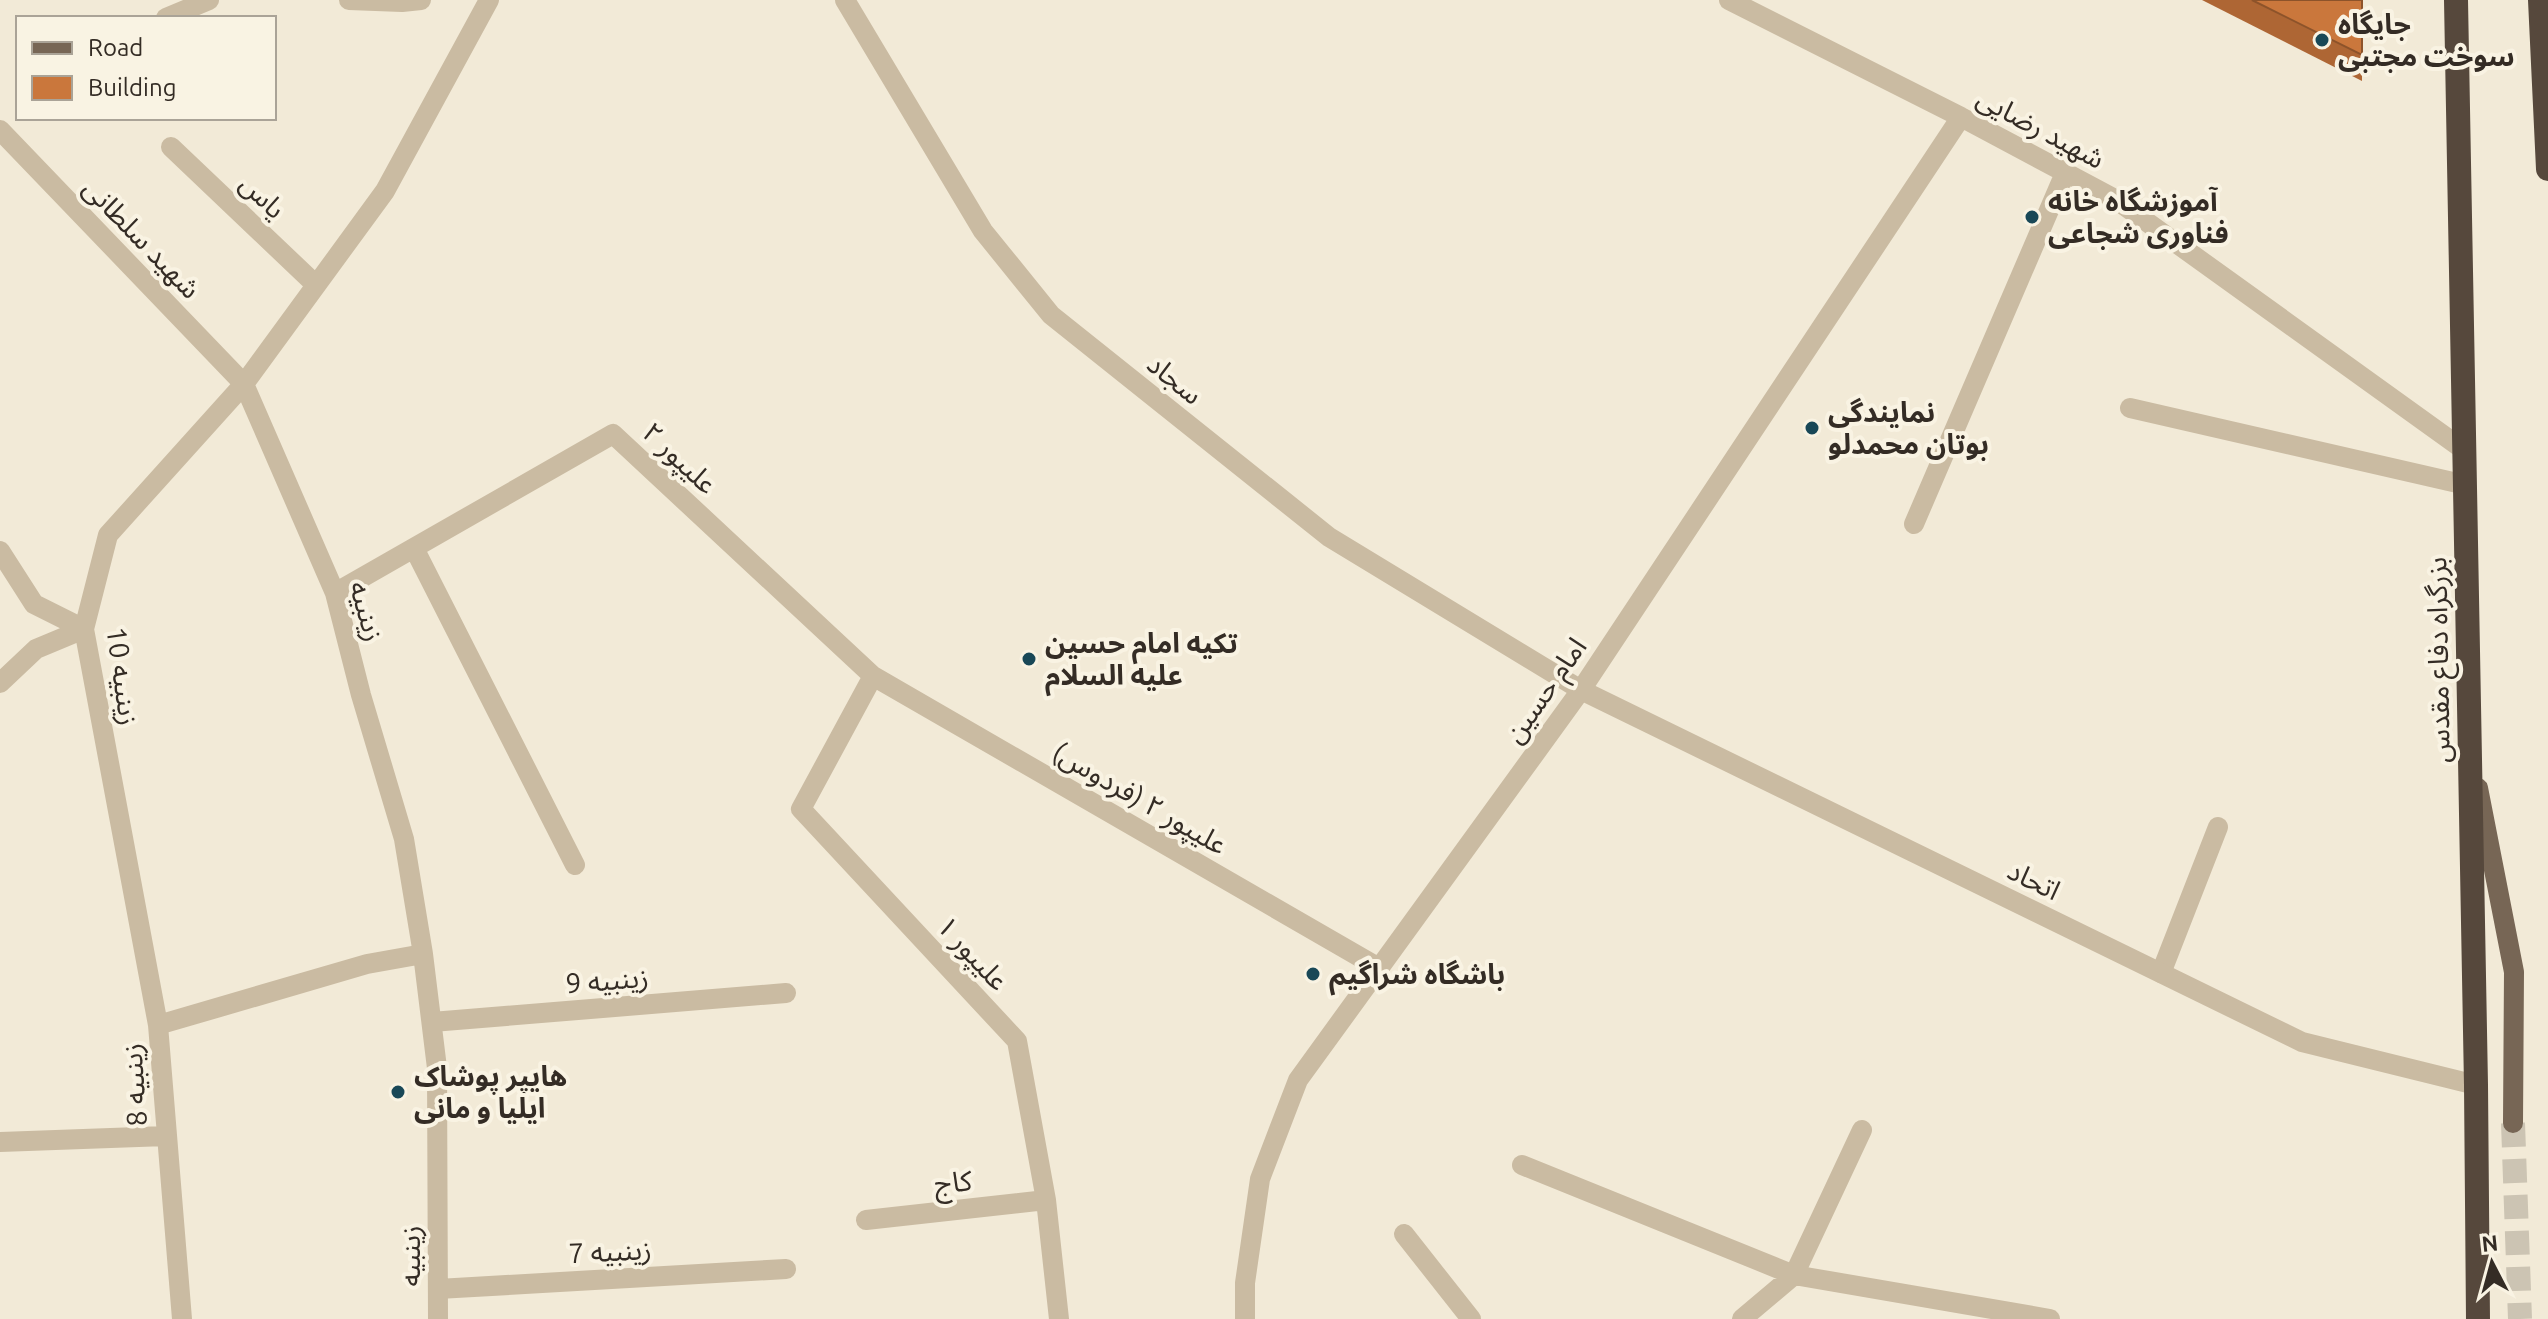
<svg xmlns="http://www.w3.org/2000/svg" width="2548" height="1319" font-family="Ubuntu,'Noto Sans Arabic',sans-serif">
  <style>
    .lines { fill: none; stroke-linecap: round; stroke-linejoin: round }
    .highway-tunnel { stroke: #ccc4b3; stroke-width: 24; stroke-dasharray: 24 12; stroke-linecap: butt }
    .lane { stroke: #cabba2; stroke-width: 20 }
    .street { stroke: #cabba2; stroke-width: 20 }
    .primary { stroke: #765; stroke-width: 20 }
    .highway { stroke: #56483c; stroke-width: 24 }
    .wall { fill: #ae6634 }
    .building { fill: #ca773c; stroke: #8d532a; stroke-width: 2 }
    .poi-dot { fill: #194857; stroke: #f9f3e3; stroke-width: 3 }
    .labels { text-anchor: middle; stroke-width: 8; stroke-linejoin: round; paint-order: stroke }
    .poi-label { font-size: 28px; font-weight: bold; fill: #342c25; stroke: #f9f3e3; text-anchor: start }
    .street-label { font-size: 28px; fill: #342c25; stroke: #f9f3e3 }
  </style>
  <rect width="100%" height="100%" fill="#f2ead7"/>
  <g class="lines">
    <!-- highway-tunnel -->
    <path class="highway-tunnel" d="M2513,1123L2520,1319"/>
    <!-- lane -->
    <path class="lane" d="M2130,408L2466,485
      M2161,973L2218,827"/>
    <!-- street -->
    <path class="street" d="M349,0L402,2L421,0
      M845,0L983,231L1051,315L1329,537L1581,690L2302,1042L2476,1085
      M1729,0L1961,117L2115,199L2464,450
      M166,18L209,0
      M0,130L244,384L108,535L84,629L158,1025L182,1319
      M171,147L316,285
      M1914,524L2065,173
      M414,548L575,865
      M0,551L34,604L84,629
      M335,593L613,434L873,676L1379,968
      M873,676L801,809L1017,1041L1046,1200L1059,1319
      M0,683L36,649L84,629
      M432,1022L786,993
      M158,1025L367,964L423,954
      M0,1142L166,1136
      M1522,1165L1794,1275L2050,1319
      M866,1220L1046,1200
      M1404,1234L1471,1319
      M438,1289L786,1269
      M438,1319L437,1068L423,954L404,839L361,695L335,593L244,384L385,191L489,0
      M1245,1319V1283L1260,1179L1298,1080L1581,690L1961,117
      M1742,1319L1794,1275L1862,1130"/>
    <!-- primary -->
    <path class="primary" d="M2478,788L2514,972L2513,1123"/>
    <!-- highway -->
    <path class="highway" d="M2456,0L2476,1085L2478,1319
      M2540,0L2548,169"/>
  </g>
  <!-- wall -->
  <path class="wall" d="M2202,0H2362V81Z"/>
  <!-- building -->
  <path class="building" d="M2252,0H2362V55Z"/>
  <!-- markers -->
  <g class="poi-dot">
    <circle cx="2322" cy="40" r="8"/>
    <circle cx="2032" cy="217" r="8"/>
    <circle cx="1812" cy="428" r="8"/>
    <circle cx="1029" cy="659" r="8"/>
    <circle cx="1313" cy="974" r="8"/>
    <circle cx="398" cy="1092" r="8"/>
  </g>
  <g class="labels">
    <!-- poi labels -->
    <g class="poi-label">
      <text x="2338" y="34">جایگاه<tspan x="2338" dy="32">سوخت مجتبی</tspan></text>
      <text x="2048" y="211">آموزشگاه خانه<tspan x="2048" dy="32">فناوری شجاعی</tspan></text>
      <text x="1828" y="422">نمایندگی<tspan x="1828" dy="32">بوتان محمدلو</tspan></text>
      <text x="1045" y="653">تکیه امام حسین<tspan x="1045" dy="32">علیه السلام</tspan></text>
      <text x="1329" y="984">باشگاه شراگیم</text>
      <text x="414" y="1086">هایپر پوشاک<tspan x="414" dy="32">ایلیا و مانی</tspan></text>
    </g>
    <!-- street labels -->
    <g class="street-label">
      <text transform="translate(2041 128) rotate(28)" y="10">شهید رضایی</text>
      <text transform="translate(263 196) rotate(44)" y="10">یاس</text>
      <text transform="translate(142 238) rotate(46)" y="10">شهید سلطانی</text>
      <text transform="translate(1175 379) rotate(39)" y="10">سجاد</text>
      <text transform="translate(680 458) rotate(43)" y="10">علیپور ۲</text>
      <text transform="translate(367 611) rotate(74)" y="10">زینبیه</text>
      <text transform="translate(2438 660) rotate(-91)" y="10">بزرگراه دفاع مقدس</text>
      <text transform="translate(123 676) rotate(82)" y="10">زینبیه 10</text>
      <text transform="translate(1545 690) rotate(-55)" y="10">امام حسین</text>
      <text transform="translate(1140 798) rotate(30)" y="10">علیپور ۲ (فردوس)</text>
      <text transform="translate(2034 880) rotate(26)" y="10">اتحاد</text>
      <text transform="translate(973 953) rotate(47)" y="10">علیپور ۱</text>
      <text transform="translate(607 980) rotate(-5)" y="10">زینبیه 9</text>
      <text transform="translate(134 1085) rotate(-94)" y="10">زینبیه 8</text>
      <text transform="translate(953 1182) rotate(-6)" y="10">کاج</text>
      <text transform="translate(610 1251) rotate(-3)" y="10">زینبیه 7</text>
      <text transform="translate(410 1256) rotate(-90)" y="10">زینبیه</text>
    </g>
  </g>
  <!-- legend -->
  <rect x="16" y="16" width="260" height="104" fill="#f9f3e3" stroke="#aaa397" stroke-width="2"/>
  <rect x="32" y="42" width="40" height="12" fill="#776655" stroke="#aaa397" stroke-width="2"/>
  <text x="88" y="56" font-size="24" fill="#342c25">Road</text>
  <rect x="32" y="76" width="40" height="24" fill="#ca773c" stroke="#aaa397" stroke-width="2"/>
  <text x="88" y="96" font-size="24" fill="#342c25">Building</text>
  <!-- north arrow -->
  <g transform="translate(2492 1263) rotate(354)" stroke="#f9f3e3" stroke-width="6" paint-order="stroke">
  <path d="M0-6L14 30L0 20L-14 30Z" fill="#342c25"/>
  <text y="-12" font-size="22" font-weight="bold" text-anchor="middle" fill="#342c25">N</text>
  </g>
</svg>
